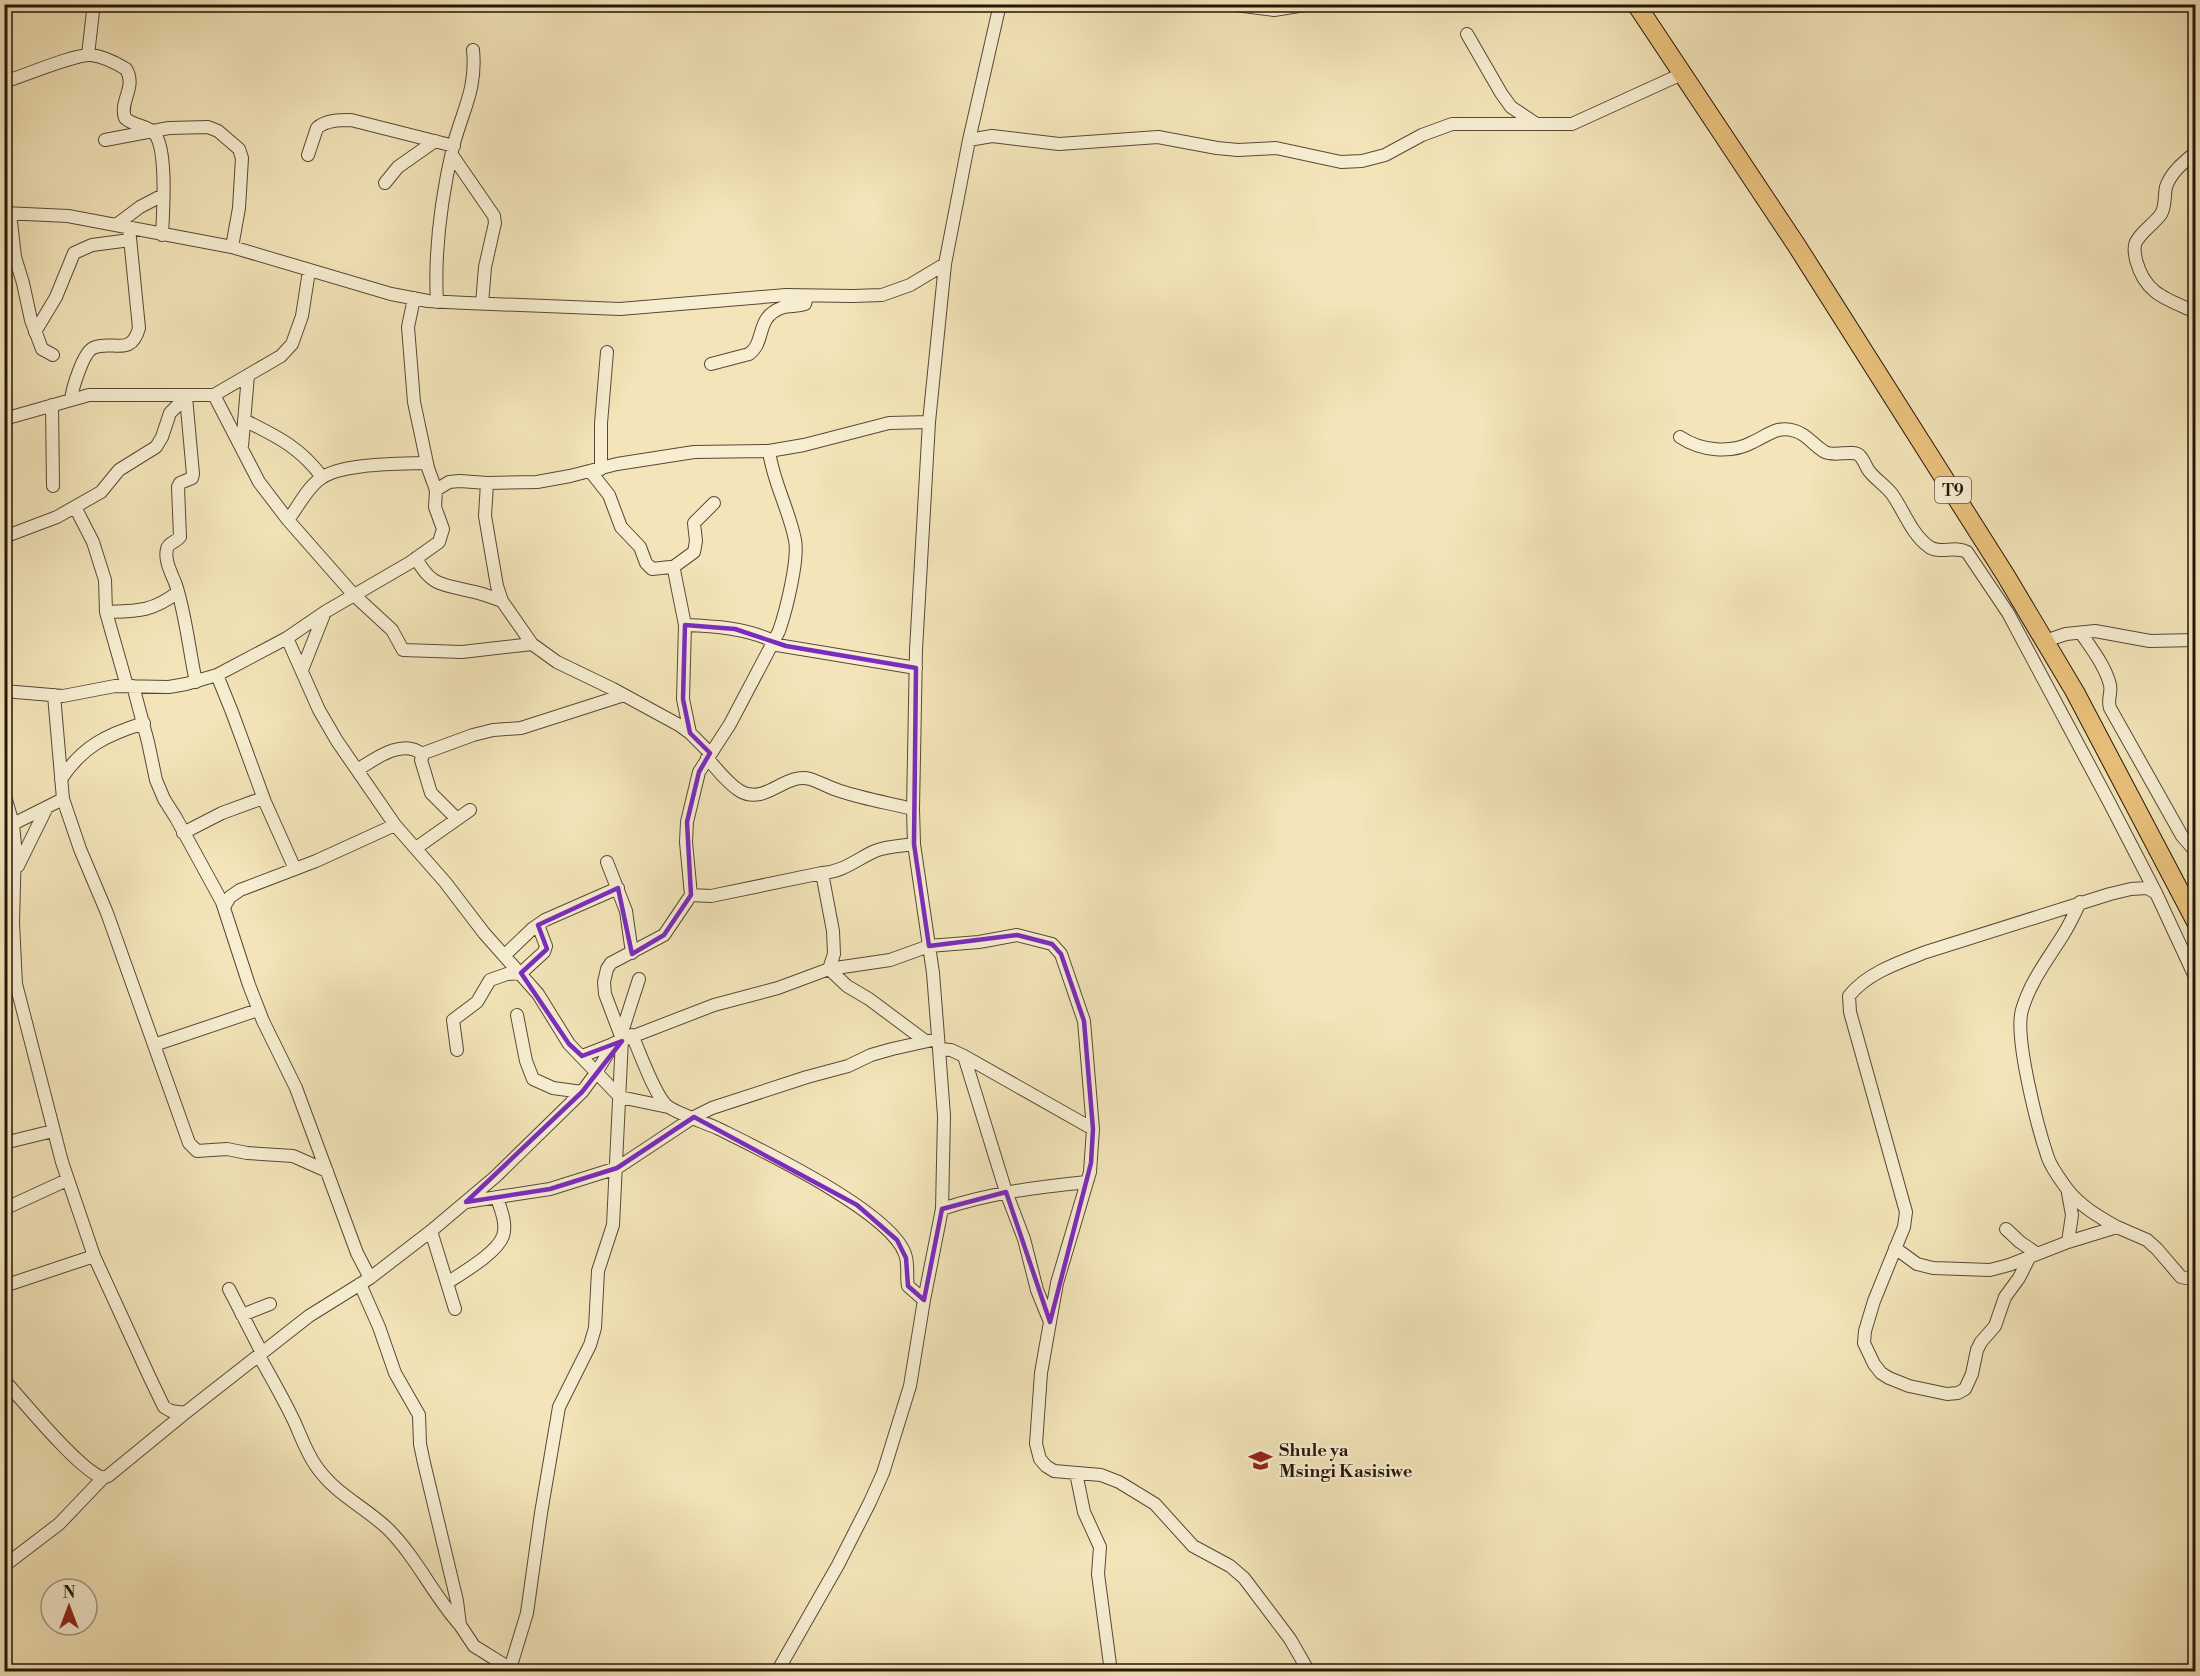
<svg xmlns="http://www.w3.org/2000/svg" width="2200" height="1676" font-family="'Libre Bodoni',serif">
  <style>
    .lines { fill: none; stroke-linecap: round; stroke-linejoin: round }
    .minor-casing { stroke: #584935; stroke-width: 14 }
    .highway-casing { stroke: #251509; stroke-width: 20 }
    .minor { stroke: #f7eed2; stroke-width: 12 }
    .highway { stroke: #eac27c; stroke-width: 18 }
    .marked { fill: none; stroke: #7b2cbf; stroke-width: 4.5; stroke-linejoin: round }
    .labels { text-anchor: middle; stroke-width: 4.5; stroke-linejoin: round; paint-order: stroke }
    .shield { fill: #f7eed2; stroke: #645645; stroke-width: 1.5 }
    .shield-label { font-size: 16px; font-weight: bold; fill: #251509 }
    .poi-label { font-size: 18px; font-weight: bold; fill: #251509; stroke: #f7eed2; text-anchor: start }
  </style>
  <rect width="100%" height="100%" fill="#f3e5b9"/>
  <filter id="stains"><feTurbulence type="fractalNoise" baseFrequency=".00333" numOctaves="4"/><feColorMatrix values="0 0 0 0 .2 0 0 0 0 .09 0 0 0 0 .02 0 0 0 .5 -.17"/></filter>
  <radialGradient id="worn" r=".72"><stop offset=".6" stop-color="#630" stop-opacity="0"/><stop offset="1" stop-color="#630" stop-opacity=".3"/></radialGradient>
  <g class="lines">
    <defs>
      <path id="minor" d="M1228,4L1274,10L1311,4
        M1467,34L1501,93L1511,107L1535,123
        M88,55L93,11
        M4,82C24,76 74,54 91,55C102,56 116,63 126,69C137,87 119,101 125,118C133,126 147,125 154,133C168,148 163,214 162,235
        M105,140L169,128L208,127L218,131L239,149L242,158L239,208L232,247
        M969,140L992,136L1059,144L1158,137L1217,148L1238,150L1276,148L1341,162L1362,161L1385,155L1422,135L1452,124H1572L1684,73
        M2196,152C2184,162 2171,172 2166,187C2164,196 2166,206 2161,214C2154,224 2142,231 2136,242C2133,248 2135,254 2136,260C2145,294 2166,299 2196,312
        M308,155L317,128C326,120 340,120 351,120L454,146
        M452,155L494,216L495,223L485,267L482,304
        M385,183L398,167L435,141
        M4,213L68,216L232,247L391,294L428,301L467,303L620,309L786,295L853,296L882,295L910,285L945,264
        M10,213L15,257L23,283L31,320L42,349L53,355
        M116,225L140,207L163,195
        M414,298L408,327L414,402L428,468L436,490
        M437,302C434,249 441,199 453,147C462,111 477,90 473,50
        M35,332L56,297L74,253L92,245L130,240
        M711,364L749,354C766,342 755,318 781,308C789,305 797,307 805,304L807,296
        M214,395L259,482L288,520L353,594L392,630L403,650L462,652L532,644
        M186,397L193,474L192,478L180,483L178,487L180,537C176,542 168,543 167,549C164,561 172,574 176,585C186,616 189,650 196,682
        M71,400C72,389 83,353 93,348C112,339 131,358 139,328L129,228
        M52,405L53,486
        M4,419L89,395H214L281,356L292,344L302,316L309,271
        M244,420C276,436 300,447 322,477
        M1680,437C1701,451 1731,454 1753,442C1768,435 1778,425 1795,431C1807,434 1814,446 1825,452C1835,457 1854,449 1860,456C1864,460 1866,467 1869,471C1876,480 1885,485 1892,494C1904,511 1911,533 1928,546C1939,555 1954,545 1967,552L2008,613L2109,802L2156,893
        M242,446L248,375
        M601,469V423L607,352
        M590,471L609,495L621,527L640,547L646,563L652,569L670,567L674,570L685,625L683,699L690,733
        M487,483L485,516L497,586L502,601L532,644L557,662L613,689L679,725L690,733L710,753
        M75,507L93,542L105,580L106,612L127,686
        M288,520C298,507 307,488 320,479C340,463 400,464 426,463
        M4,537L57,517L101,492L119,470L156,447L162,437L170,413L186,397
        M416,558C431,586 441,584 470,591C481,593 491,597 502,601
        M672,568L694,552L696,541L694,523L714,503
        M106,612C137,611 152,612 178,592
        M685,625C714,626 746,628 773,641
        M2081,633C2091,648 2106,667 2110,685C2112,693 2107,699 2110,708L2182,836L2196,852
        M287,638L319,710L337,741L395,825L445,882L484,933L538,994L569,1044L620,1097L668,1107
        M2045,641L2066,634L2095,631L2150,641L2196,640
        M771,644L916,668
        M302,670L325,612
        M217,675L232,712L265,802L295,869
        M133,686L148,742L156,780L164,799L176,818L222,902L249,985L263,1021L296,1088L357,1253L370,1278
        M4,691L63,696L115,686L169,687L186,684L217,675L287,638L325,612L411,562L439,542L443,529L435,507L436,490L449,482L460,481L487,483L537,482L570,476L617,464L694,452L769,451L804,445L889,423L929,422
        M54,695L63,799L80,849L107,913L189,1143L197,1151L227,1149L247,1153L293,1156L327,1171
        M707,758C717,769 727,783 740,791C765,806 785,772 810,779C820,782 830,788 840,791C864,799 889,803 913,809
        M357,770C375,759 402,738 422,754
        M61,779C83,746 106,735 144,723
        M4,793L13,824L15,845L13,923L16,984L62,1162L94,1256L150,1378L164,1407L171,1411L185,1413
        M457,819L431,793L421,760L424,753L473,735L493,730L521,728L624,695
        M13,824L63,799
        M183,833L222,813L263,798
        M416,848L470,810
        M607,862L626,911L632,953
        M18,866L47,807
        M822,873L833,931L834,954L829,969L847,986L869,999L924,1040
        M691,895L711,896L822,873C843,872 857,859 875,851C887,846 902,846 914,844
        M2080,902C2075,913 2070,924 2063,935C2048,959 2030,982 2022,1010C2014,1037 2038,1129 2048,1158C2052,1169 2060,1179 2067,1189C2080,1206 2099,1217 2117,1227
        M224,907L230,897L240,890L316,861L395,825
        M505,955L532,929L545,920L618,888
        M517,1015L526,1061L533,1079L553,1088L582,1092
        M621,1035L639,979
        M632,1035C640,1053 654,1093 666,1105C673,1112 706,1123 717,1128C759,1149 890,1211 905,1254C909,1264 906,1276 908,1286L924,1300
        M154,1045L258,1010
        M939,1049L951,1050L964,1056L1093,1129
        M457,1050L453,1020L477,1002L490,980L507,974L521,973L544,952L546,946L538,925
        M582,1056L714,1005L778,988L829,969L890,960L929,946L979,942L1017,935L1052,944L1061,954L1084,1021L1093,1129L1090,1172L1057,1283L1050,1322
        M964,1056L1006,1192L1024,1239L1037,1290L1050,1322L1041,1373L1036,1444L1040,1459L1046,1466L1054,1471L1101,1475L1119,1482L1155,1504L1193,1546L1230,1566L1244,1578L1290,1639L1309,1672
        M4,1143L53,1131
        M466,1202L550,1189L617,1168L694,1117L712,1108L807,1077L848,1066L871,1055L892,1049L937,1039
        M4,1209L67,1180
        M942,1209C989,1193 1038,1187 1087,1182
        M2006,1229L2020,1242L2036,1253
        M431,1231L455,1309
        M2068,1242L2072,1215L2068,1193
        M1895,1248L1917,1264L1933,1268L1990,1270L2009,1265L2068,1242L2117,1227L2147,1240L2157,1249L2181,1277L2196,1280
        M2030,1256L2019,1278L2005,1297L1995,1326L1981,1342L1977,1350L1972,1374L1965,1389L1958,1393L1947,1394L1909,1386L1889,1378L1881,1373L1874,1364L1864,1343L1865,1331L1874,1301L1904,1227L1906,1212L1850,1012L1849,996C1867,973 1900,962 1926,952L2110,894L2131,889L2147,888L2156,893L2196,979
        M447,1283C462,1273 497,1253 503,1236C507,1224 501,1210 497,1198
        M360,1284L379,1327L395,1373L419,1415L420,1444L424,1463L457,1601L460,1625L474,1646L511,1669
        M4,1286L94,1256
        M229,1289L262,1353
        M242,1315L270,1304
        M259,1356C271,1377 283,1398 294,1421C301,1436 306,1452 316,1466C336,1495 364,1506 388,1529C417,1558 433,1595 460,1625
        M4,1380C24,1402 79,1470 103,1478L108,1476L185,1413L309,1316L370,1278L431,1231L495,1177L582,1092L596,1073L614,1043
        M1076,1473L1084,1512L1100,1547L1098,1574L1111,1672
        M4,1566L59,1524L103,1478
        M509,1672L527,1613L541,1513L559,1407L590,1345L595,1328L598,1271L613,1225L622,1039L605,994L604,982L607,969L611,963L664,935L691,895L686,842L687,822L699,772L730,724L779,631C786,611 799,559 795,540C789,509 773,482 769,451
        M777,1672L838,1565L870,1502L883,1473L910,1386L924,1300L942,1209L944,1116L939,1049L933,973L914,844L913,809L916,650L929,422L945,264L969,140L1000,4"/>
      <path id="highway" d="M1636,4L1797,246L2006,576L2075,692L2196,922"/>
    </defs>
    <!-- minor casing -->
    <use href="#minor" class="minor-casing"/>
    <!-- highway casing -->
    <use href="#highway" class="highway-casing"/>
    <!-- minor -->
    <use href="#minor" class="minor"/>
    <!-- highway -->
    <use href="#highway" class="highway"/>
  </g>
  <!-- marked area -->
  <path class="marked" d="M685,625L735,629L786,646L916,668L914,844L929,946L1017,935L1052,944L1061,954L1084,1021L1093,1129L1091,1163L1050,1322L1006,1192L942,1209L924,1300L908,1286L906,1258L897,1240L857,1205L694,1117L617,1168L550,1189L466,1202L582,1092L622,1041L582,1056L569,1044L521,973L547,949L538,925L618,888L632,954L664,935L691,895L687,822L699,772L710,753L690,733L683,699Z"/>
  <!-- icons -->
  <defs>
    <symbol id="school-bare" viewBox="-9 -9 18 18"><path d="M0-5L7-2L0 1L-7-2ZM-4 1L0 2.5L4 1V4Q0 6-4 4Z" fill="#8f2418" stroke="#f7eed2" stroke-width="2.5" paint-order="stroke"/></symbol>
  </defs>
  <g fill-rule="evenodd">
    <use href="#school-bare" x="1244" y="1444" width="33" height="33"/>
  </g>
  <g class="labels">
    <!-- shield labels -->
    <rect class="shield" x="1935" y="477" width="36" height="26" rx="4.5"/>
    <g class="shield-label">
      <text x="1953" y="496">T9</text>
    </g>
    <!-- poi labels -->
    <g class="poi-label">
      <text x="1279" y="1456">Shule ya<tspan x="1279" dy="21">Msingi Kasisiwe</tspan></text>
    </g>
  </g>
  <!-- margin -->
  <rect width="2200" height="1676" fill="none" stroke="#f3e5b9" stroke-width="24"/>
  <rect x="6" y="6" width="2188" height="1664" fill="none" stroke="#251509" stroke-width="3"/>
  <rect x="12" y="12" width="2176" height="1652" fill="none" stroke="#251509" stroke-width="1.5"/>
  <!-- north arrow -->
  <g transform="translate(69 1607)"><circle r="28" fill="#f7eed2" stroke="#a39782" stroke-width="1.5"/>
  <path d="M0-4.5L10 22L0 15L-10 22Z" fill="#8f2418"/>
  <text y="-9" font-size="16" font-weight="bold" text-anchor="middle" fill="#251509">N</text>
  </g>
  <rect width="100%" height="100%" filter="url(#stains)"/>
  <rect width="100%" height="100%" fill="url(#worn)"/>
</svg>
